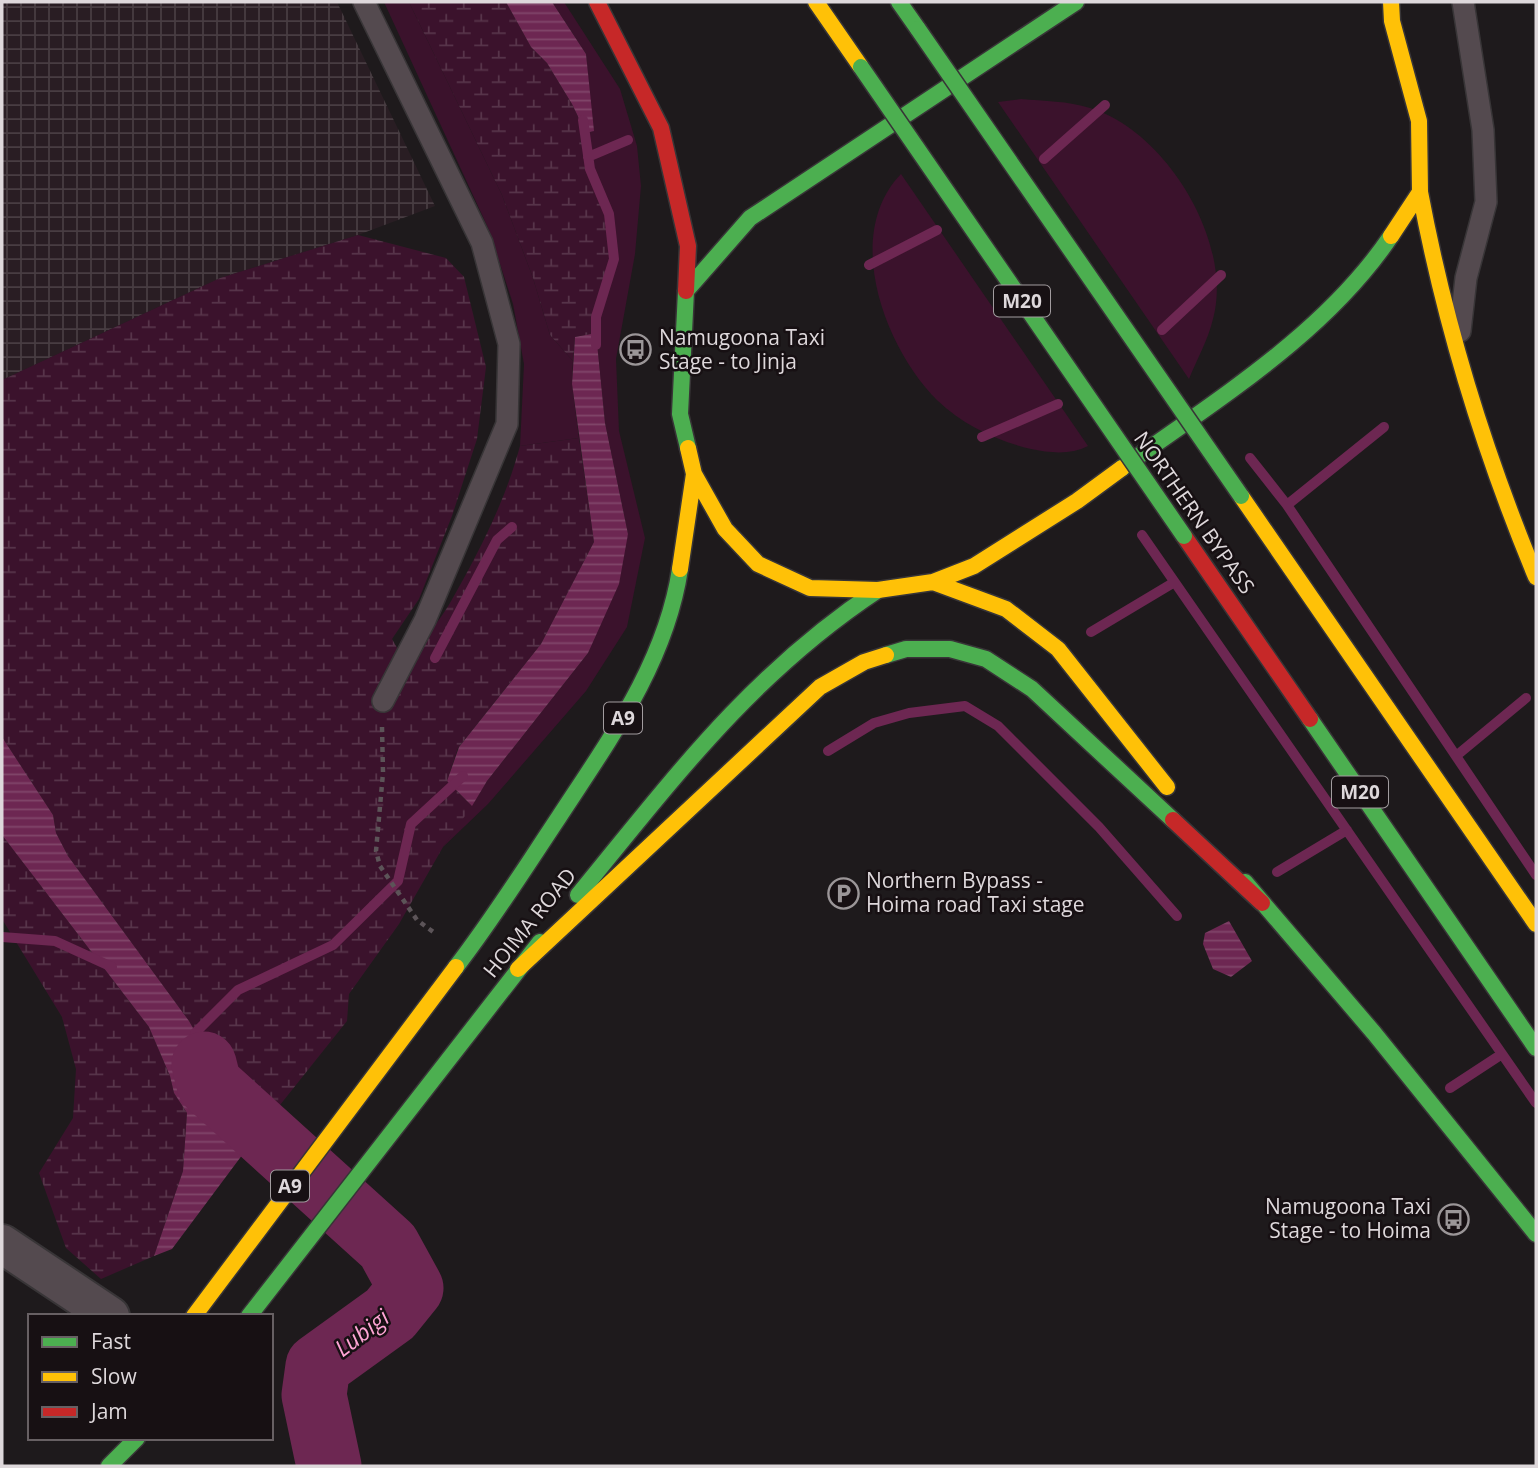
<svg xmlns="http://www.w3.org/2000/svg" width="1538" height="1468" font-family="'Open Sans',sans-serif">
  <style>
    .industrial { fill: url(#industrial-grid) }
    .grass { fill: #3b122c }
    .wetland { fill: url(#wetland-marsh) }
    .water { fill: url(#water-rules) }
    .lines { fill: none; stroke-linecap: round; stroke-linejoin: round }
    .stream { stroke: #6d2752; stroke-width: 10 }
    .river { stroke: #6d2752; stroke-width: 65 }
    .lane-casing { stroke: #383537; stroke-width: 24 }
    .street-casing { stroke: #383537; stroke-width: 42 }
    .fast-casing { stroke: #383537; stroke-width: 19 }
    .slow-casing { stroke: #383537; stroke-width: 19 }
    .jam-casing { stroke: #383537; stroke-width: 19 }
    .path { stroke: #5c5458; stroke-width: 4.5; stroke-dasharray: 5 5; stroke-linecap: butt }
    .lane { stroke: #544a4f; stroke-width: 21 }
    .street { stroke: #544a4f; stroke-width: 38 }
    .fast { stroke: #4caf50; stroke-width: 16 }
    .slow { stroke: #ffc107; stroke-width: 16 }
    .jam { stroke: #c62828; stroke-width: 16 }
    .fast-bridge-casing { stroke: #383537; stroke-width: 19; stroke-linecap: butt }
    .fast-bridge { stroke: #4caf50; stroke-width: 16 }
    .labels { text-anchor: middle; stroke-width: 5; stroke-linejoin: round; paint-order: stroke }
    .shield { fill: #171013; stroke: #a29c9f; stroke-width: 2 }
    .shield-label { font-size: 19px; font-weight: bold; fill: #ded8db }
    .poi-label { font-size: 21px; fill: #ded8db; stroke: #171013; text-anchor: start }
    .street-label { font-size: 21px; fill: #ded8db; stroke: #171013 }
    .water-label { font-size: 23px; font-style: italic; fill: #ffa5d5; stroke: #171013 }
  </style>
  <defs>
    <pattern id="industrial-grid" width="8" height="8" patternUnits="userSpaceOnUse" patternTransform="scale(1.75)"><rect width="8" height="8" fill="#291d23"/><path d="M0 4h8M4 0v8" fill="none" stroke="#483d42"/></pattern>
    <pattern id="wetland-marsh" width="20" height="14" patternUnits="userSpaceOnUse" patternTransform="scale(1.75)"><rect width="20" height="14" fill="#3b122c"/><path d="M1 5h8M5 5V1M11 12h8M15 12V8" fill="none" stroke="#57344a"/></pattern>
    <pattern id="water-rules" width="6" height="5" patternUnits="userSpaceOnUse" patternTransform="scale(1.75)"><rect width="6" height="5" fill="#6d2752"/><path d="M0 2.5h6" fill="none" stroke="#81466a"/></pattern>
  </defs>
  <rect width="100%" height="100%" fill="#1e1a1c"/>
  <!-- industrial -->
  <path class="industrial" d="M2,2H337L435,206L358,235L220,278L2,380Z"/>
  <!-- grass -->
  <path class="grass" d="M384,2H409L502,195L533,278L550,335L573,361L572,384L579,438L520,446L524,364L513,304L489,230Z
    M552,2H564L620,89L637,146L641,186L635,254L616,359L619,431L645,538L627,627L586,691L488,804L443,847L487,781L588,653L628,534L605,423L596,333V317L614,259L606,203L590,169L586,133L593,131L586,54Z
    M1021,99C1044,101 1068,101 1090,108C1165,130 1234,242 1213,319C1208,340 1197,359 1189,379L998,102Z
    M901,174L1088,446C1071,455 1050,453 1031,449C997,441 963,425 938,401C885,349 842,235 901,174Z"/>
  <!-- wetland -->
  <path class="wetland" d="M409,2H506L531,47L547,63L572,104L586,133L590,169L609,214L614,259L596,317V333L575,337L573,361L550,335L533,278L502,195Z
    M358,235L446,258L464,277L486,367L477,439L452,516L419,599L392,639L410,671C416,647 437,625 450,603C479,552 505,502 520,446L579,438L594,542L541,644L458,748L447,781L472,806L443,847L399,924L349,994L347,1021L272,1115L249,1087L225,1083L189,1021L68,856L56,833L53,815L2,737V380L220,278Z
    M2,835L149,1027L170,1076L174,1093L187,1113L183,1171L154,1256L101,1279L66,1248L39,1173L73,1118L76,1069L62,1017L2,919Z"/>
  <!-- water -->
  <path class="water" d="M506,2H552L586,54L594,131L586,133L572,104L547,63L531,47Z
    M596,333L605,423L628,534L619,584L588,653L487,781L472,806L447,781L459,747L541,644L594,542L572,384L575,337Z
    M2,737L53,815L56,833L68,856L189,1021L225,1083L249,1087L272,1115L172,1249L154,1256L183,1171L187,1113L174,1093L170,1076L149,1027L2,835Z
    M1229,921L1252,961L1231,977L1213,969L1203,944L1205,933Z"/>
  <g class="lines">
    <!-- stream -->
    <path class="stream" d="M583,120L590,169L609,214L614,259L596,317V345
      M588,157L628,140
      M1044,159L1105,105
      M869,265L937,230
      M1162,330L1221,275
      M982,437L1058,404
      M1250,458L1287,505L1536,875
      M1287,505L1384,427
      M1142,535L1536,1103
      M1091,632L1173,583
      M435,658L497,540L512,527
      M828,751L874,723L909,713L965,706L998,726L1099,827L1177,916
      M1456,756L1526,698
      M1277,872L1347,830
      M2,937L55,941L112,967
      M195,1033L238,990L333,945L398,881L411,824L463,776
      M1450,1088L1502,1054"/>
    <!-- river -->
    <path class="river" d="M204,1064L209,1084L388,1246L411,1288L390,1314L318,1366L314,1395L329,1466"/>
    <defs>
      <path id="lane" d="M364,2L482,243L509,344L507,424L425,620L383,701
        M1460,331L1466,278L1486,202L1483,130L1463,2"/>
      <path id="street" d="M2,1244L110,1316"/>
      <path id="fast" d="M899,2L918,29
        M688,448L680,414L686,291L750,218L1076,2
        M1122,468C1216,400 1325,334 1391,236
        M886,655L906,649H950L986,659L1032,689L1173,820
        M1310,719L1536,1048
        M1245,882L1374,1033L1536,1234
        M578,895C673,779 751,674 878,590
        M456,967C493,919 525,868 559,817C610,739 666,662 680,569
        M249,1316L540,942
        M109,1466L137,1438"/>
      <path id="slow" d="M816,2L861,67
        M1420,192C1445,325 1484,452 1536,577
        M1391,236L1420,192L1419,121L1392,21L1391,2
        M688,448L694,474L725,529L758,564L810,588L878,590L933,582L974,566L1077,501L1122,468
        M1241,496L1536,924
        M680,569L694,474
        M933,582L1006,609L1058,649L1167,787
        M518,969L820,687L864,662L886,655
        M194,1316L456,967"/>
      <path id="jam" d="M597,2L661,128L688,246L686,291
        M1184,536L1310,719
        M1173,820L1262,903"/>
    </defs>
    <!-- lane casing -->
    <use href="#lane" class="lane-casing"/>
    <!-- street casing -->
    <use href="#street" class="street-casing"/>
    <!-- fast casing -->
    <use href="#fast" class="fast-casing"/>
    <!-- slow casing -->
    <use href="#slow" class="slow-casing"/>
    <!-- jam casing -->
    <use href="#jam" class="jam-casing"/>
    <!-- path -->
    <path class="path" d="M382,727L383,773L376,851L380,866L417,920L436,934"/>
    <!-- lane -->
    <use href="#lane" class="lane"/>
    <!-- street -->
    <use href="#street" class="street"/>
    <!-- fast -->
    <use href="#fast" class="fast"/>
    <!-- slow -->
    <use href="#slow" class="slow"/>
    <!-- jam -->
    <use href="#jam" class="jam"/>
    <defs>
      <path id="fast-bridge" d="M918,29L1241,496
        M861,67L1184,536"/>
    </defs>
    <!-- fast-bridge casing -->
    <use href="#fast-bridge" class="fast-bridge-casing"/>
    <!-- fast-bridge -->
    <use href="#fast-bridge" class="fast-bridge"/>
  </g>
  <!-- icons -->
  <defs>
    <symbol id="bus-ring" viewBox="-11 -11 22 22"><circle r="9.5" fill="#171013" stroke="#9b9698" stroke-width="1.5"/><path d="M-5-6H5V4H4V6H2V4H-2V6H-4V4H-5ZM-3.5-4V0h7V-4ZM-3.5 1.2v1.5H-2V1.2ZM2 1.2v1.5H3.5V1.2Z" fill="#9b9698"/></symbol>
    <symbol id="parking-ring" viewBox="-11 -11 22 22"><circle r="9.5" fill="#171013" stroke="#9b9698" stroke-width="1.5"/><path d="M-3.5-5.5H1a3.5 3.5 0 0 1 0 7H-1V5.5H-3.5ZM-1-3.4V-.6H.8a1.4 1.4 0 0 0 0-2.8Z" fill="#9b9698"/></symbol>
  </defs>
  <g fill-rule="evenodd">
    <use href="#bus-ring" x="618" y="332" width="35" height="35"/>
    <use href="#parking-ring" x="826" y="876" width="35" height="35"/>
    <use href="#bus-ring" x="1436" y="1202" width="35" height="35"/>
  </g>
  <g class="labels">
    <!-- shield labels -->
    <g class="shield">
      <rect x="994" y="285.5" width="56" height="31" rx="5"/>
      <rect x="604" y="702.5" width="38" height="31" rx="5"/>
      <rect x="1332" y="776.5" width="56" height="31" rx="5"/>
      <rect x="271" y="1170.5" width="38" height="31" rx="5"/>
    </g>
    <g class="shield-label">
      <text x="1022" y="308">M20</text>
      <text x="623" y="725">A9</text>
      <text x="1360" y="799">M20</text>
      <text x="290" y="1193">A9</text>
    </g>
    <!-- poi labels -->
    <g class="poi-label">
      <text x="659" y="345">Namugoona Taxi<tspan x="659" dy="24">Stage - to Jinja</tspan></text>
      <text x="866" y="888">Northern Bypass -<tspan x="866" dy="24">Hoima road Taxi stage</tspan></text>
      <text x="1431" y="1214" text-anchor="end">Namugoona Taxi<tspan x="1431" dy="24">Stage - to Hoima</tspan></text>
    </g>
    <!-- street labels -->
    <g class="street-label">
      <text transform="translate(1194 513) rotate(55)" y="7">NORTHERN BYPASS</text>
      <text transform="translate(530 923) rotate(-51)" y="7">HOIMA ROAD</text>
    </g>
    <!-- water labels -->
    <g class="water-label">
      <text transform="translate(362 1333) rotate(-37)" y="8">Lubigi</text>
    </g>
  </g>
  <!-- border -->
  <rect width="1538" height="1468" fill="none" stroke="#ded8db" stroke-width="7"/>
  <!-- legend -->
  <rect x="28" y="1314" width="245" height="126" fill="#171013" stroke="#676063" stroke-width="2"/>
  <rect x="42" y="1337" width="35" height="10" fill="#4caf50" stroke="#676063" stroke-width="2"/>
  <text x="91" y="1349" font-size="21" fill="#ded8db">Fast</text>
  <rect x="42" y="1372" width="35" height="10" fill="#ffc107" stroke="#676063" stroke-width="2"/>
  <text x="91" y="1384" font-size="21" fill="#ded8db">Slow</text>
  <rect x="42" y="1407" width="35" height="10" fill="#c62828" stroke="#676063" stroke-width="2"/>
  <text x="91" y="1419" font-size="21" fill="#ded8db">Jam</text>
</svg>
